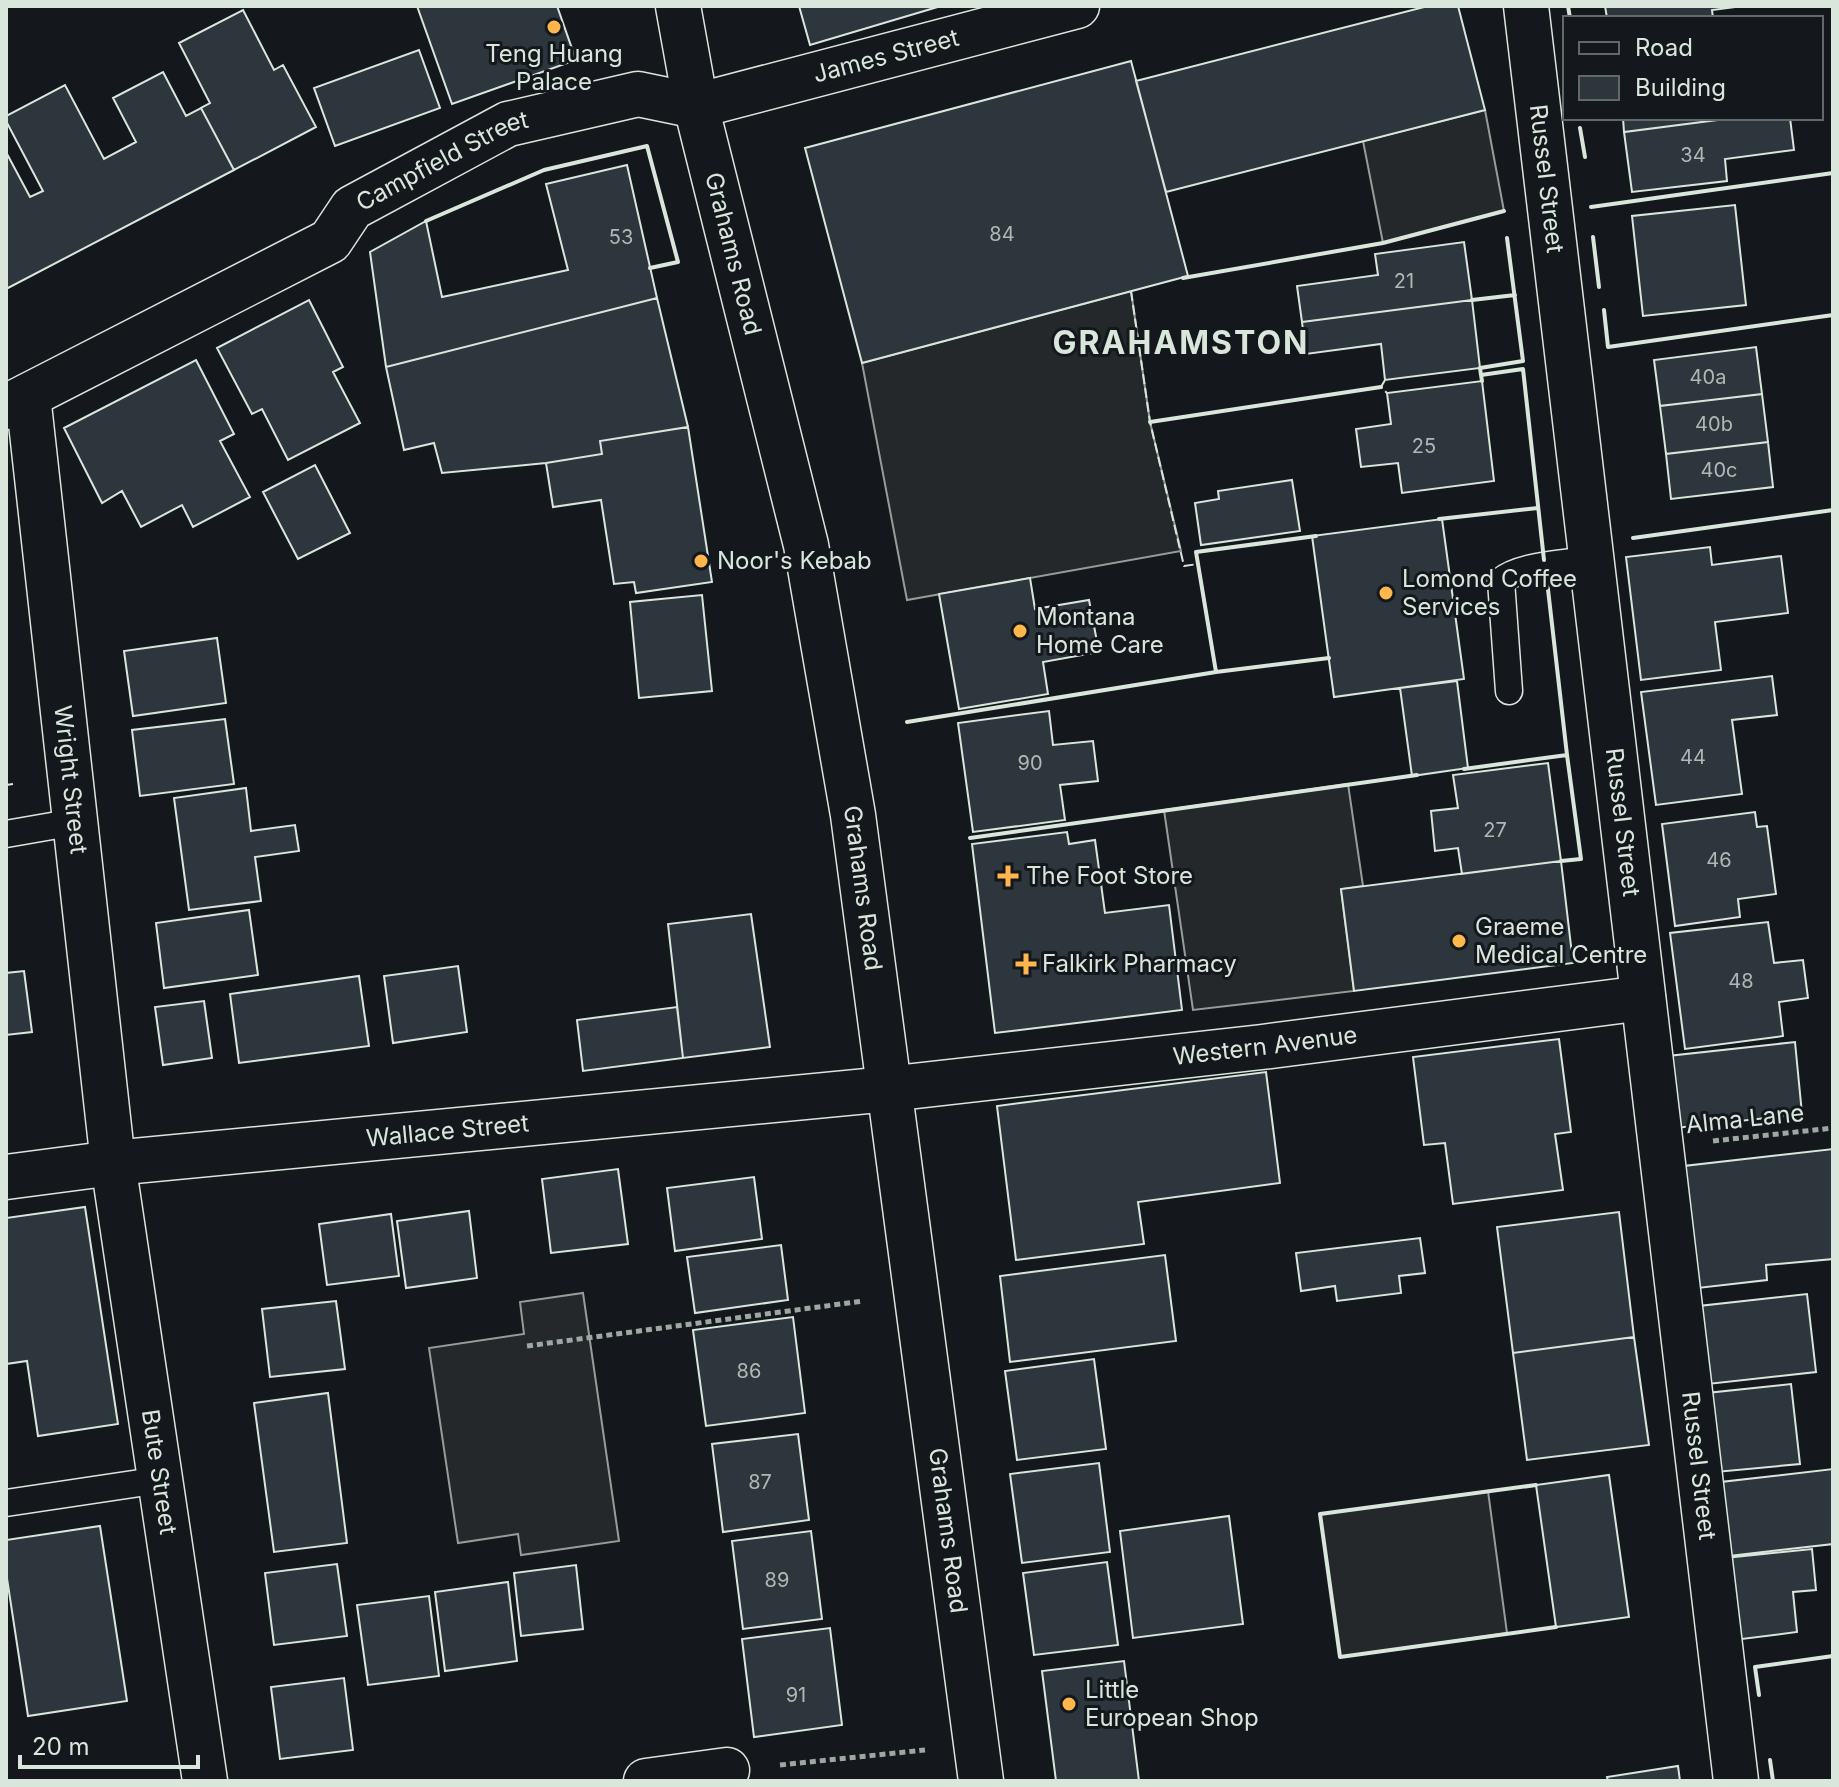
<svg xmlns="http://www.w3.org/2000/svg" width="1839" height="1787" font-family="Inter,sans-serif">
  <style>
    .parking { fill: #24282b; stroke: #939e99; stroke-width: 2 }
    .building { fill: #2c363c; stroke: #d8e6dc; stroke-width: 2 }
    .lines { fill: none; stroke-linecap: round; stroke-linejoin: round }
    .lane-casing { stroke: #d8e6dc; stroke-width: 29 }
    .street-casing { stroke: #d8e6dc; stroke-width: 47 }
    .secondary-casing { stroke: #d8e6dc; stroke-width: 47 }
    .path { stroke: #9da8a2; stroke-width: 5; stroke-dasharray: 6 4; stroke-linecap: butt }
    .lane { stroke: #14181c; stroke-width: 26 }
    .street { stroke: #14181c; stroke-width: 44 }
    .secondary { stroke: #14181c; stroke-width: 44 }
    .fence { stroke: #d8e6dc; stroke-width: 2; stroke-dasharray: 10 4; stroke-linecap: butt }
    .wall { stroke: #d8e6dc; stroke-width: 4 }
    .poi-dot { fill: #ffb74d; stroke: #14181c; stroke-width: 3 }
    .labels { text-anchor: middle; stroke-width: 6; stroke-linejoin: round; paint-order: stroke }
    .number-label { font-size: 20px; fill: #adbab4 }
    .poi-label { font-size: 24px; fill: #d8e6dc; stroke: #14181c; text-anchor: start }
    .street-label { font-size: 24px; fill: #d8e6dc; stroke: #14181c }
    .district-label { font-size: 32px; font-weight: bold; letter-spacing: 2px; fill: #d8e6dc; stroke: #14181c }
  </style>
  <rect width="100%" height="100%" fill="#14181c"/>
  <!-- parking -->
  <path class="parking" d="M1485,110L1504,211L1383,243L1363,141Z
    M1131,291L1150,422L1181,551L907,600L862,363Z
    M1348,784L1363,886L1341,889L1354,991L1193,1010L1164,810Z
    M583,1293L619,1541L521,1555L518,1534L458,1543L429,1348L524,1334L520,1302Z
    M1488,1491L1507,1633L1340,1657L1320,1514Z"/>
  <!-- building -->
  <path class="building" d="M417,6H557L576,60L452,104Z
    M799,6H941L810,45Z
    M1428,6H1458L1485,110L1166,192L1136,81Z
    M1605,6H1743L1712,10L1713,18H1607Z
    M243,10L274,70L283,65L316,127L234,170L201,108L210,103L179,43Z
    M419,50L440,108L335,146L314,88Z
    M1131,61L1188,276L862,363L805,148Z
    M163,72L186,116L201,108L234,170L6,289V152L30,197L43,191L6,121V116L65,85L104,159L136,142L113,98Z
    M1623,118H1733L1624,132Z
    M1733,118H1790L1794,150L1725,159L1727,181L1632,192L1624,132Z
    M627,165L657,298L386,367L370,252L426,221L442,297L568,270L546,184Z
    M1735,205L1746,305L1643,316L1632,216Z
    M1464,242L1472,300L1302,322L1297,286L1378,275L1375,254Z
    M657,298L688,427L600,441L602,454L546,463L442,473L434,443L404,450L386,367Z
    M309,300L343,367L333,372L360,423L288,460L262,409L252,414L217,348Z
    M1472,300L1480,368L1385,380L1381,344L1306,354L1302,322Z
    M1756,347L1762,394L1660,406L1654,360Z
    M196,360L234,434L220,441L250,497L193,527L182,505L141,527L122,491L102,503L64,428Z
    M1482,381L1494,481L1402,493L1398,463L1361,467L1356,429L1391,424L1387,393Z
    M1762,394L1768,442L1666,454L1660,406Z
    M688,427L712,582L636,593L634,582L614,584L601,500L553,507L546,463L602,454L600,441Z
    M1768,442L1773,487L1671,499L1666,454Z
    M315,465L350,533L298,559L263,492Z
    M1292,480L1300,531L1201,545L1195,503L1219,499L1218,491Z
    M1442,519L1464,679L1334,697L1312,536Z
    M1710,547L1712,565L1781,556L1788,613L1715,622L1721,670L1641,680L1626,557Z
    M1030,578L1035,609L1089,600L1099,652L1043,662L1048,694L959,709L939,594Z
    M702,595L712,691L639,698L630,602Z
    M217,638L226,703L133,716L124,651Z
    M1772,676L1777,715L1732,720L1742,794L1656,805L1641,692Z
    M1457,681L1468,768L1412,776L1400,688Z
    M1049,711L1053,745L1093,741L1098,781L1060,785L1065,820L973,832L958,723Z
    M225,719L234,784L140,796L132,730Z
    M1548,763L1561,861L1462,874L1458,848L1435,851L1431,811L1458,808L1453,775Z
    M246,788L251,831L295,825L299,851L255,857L261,901L189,910L174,798Z
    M1755,812L1757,827L1767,826L1776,894L1738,899L1740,917L1675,926L1662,824Z
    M1067,832L1069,844L1095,840L1105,913L1169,905L1182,1010L995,1033L972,844Z
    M1561,861L1573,963L1354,991L1341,889Z
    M249,910L258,975L164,988L156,923Z
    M751,914L770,1047L683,1058L668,924Z
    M1768,922L1774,963L1803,960L1808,998L1779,1002L1783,1036L1685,1049L1670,933Z
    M458,966L467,1032L393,1043L384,976Z
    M24,971L32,1032L6,1035V973Z
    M359,976L369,1046L239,1063L230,994Z
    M204,1001L212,1058L163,1065L155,1007Z
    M677,1007L683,1058L583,1071L577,1020Z
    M1559,1039L1571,1132L1555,1134L1563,1190L1453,1204L1445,1143L1424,1145L1413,1057Z
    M1795,1042L1802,1114L1676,1128L1668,1056Z
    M1266,1072L1280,1183L1138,1202L1144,1244L1016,1260L997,1106Z
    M1833,1149V1259L1766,1265L1767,1280L1698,1288L1684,1166Z
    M618,1169L628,1244L551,1253L542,1179Z
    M754,1177L762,1239L675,1251L667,1188Z
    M85,1207L118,1424L38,1436L27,1361L6,1364V1218Z
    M469,1211L477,1278L406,1288L397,1221Z
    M1619,1212L1634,1337L1513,1353L1497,1227Z
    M391,1214L399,1276L327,1285L319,1224Z
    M1420,1238L1425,1273L1399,1276L1401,1293L1337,1301L1335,1286L1301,1291L1296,1253Z
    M781,1245L788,1300L695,1313L687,1257Z
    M1165,1255L1176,1341L1010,1362L1000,1276Z
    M1807,1294L1816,1372L1708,1384L1699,1306Z
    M336,1301L345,1369L270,1377L262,1309Z
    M793,1317L805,1413L706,1426L693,1330Z
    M1634,1337L1649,1445L1527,1460L1513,1353Z
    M1094,1359L1106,1449L1017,1460L1005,1371Z
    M1791,1384L1800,1464L1716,1472L1707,1393Z
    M328,1393L347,1543L274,1552L254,1403Z
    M798,1434L809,1520L723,1532L712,1444Z
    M1099,1463L1110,1552L1022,1563L1010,1474Z
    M1833,1469V1544L1729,1556L1721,1482Z
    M1609,1475L1629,1617L1556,1627L1536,1485Z
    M1229,1516L1243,1624L1133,1638L1120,1531Z
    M100,1526L127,1701L28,1716L6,1572V1540Z
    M811,1531L822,1619L743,1629L732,1541Z
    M1812,1549L1816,1590L1793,1592L1797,1632L1734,1640L1725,1558Z
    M1107,1562L1118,1645L1034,1655L1023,1573Z
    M337,1564L347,1636L274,1645L265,1573Z
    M576,1565L583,1629L521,1636L514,1573Z
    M508,1582L517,1661L445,1671L435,1592Z
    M429,1596L439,1676L368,1685L357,1605Z
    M830,1628L842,1725L754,1737L742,1639Z
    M1124,1661L1139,1781H1056L1042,1671Z
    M344,1678L353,1750L280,1759L271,1687Z
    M1678,1766L1680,1781H1608L1607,1777Z"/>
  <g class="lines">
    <defs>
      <path id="lane" d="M1509,691L1501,581C1520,565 1567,563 1591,560
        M6,834L75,822
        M6,1503L160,1480"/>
      <g id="street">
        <path id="s1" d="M1526,6L1736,1781"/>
        <path id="s2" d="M28,396L113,1163L205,1781"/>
        <path id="s3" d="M6,407L330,241L352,208L508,124L638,94L696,106L1077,6"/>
        <path id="s4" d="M6,1177L113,1163L888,1089L1262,1047L1643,998"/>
        <path d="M646,1781L727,1770"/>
      </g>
      <g id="secondary">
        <path id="s5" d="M678,6L696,106L806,545L853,815L981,1781"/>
      </g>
    </defs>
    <!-- lane casing -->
    <use href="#lane" class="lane-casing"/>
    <!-- street casing -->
    <use href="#street" class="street-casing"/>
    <!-- secondary casing -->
    <use href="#secondary" class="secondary-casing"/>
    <!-- path -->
    <path class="path" d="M1713,1141L1833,1128
      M527,1346L863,1301
      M780,1765L925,1750"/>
    <!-- lane -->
    <use href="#lane" class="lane"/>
    <!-- street -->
    <use href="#street" class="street"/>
    <!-- secondary -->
    <use href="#secondary" class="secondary"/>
    <!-- fence -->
    <path class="fence" d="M1131,291L1150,422L1184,566L1198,564
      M1385,380L1381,387L1387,393
      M6,785L13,784"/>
    <!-- wall -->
    <path class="wall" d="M1568,6L1570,18
      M1580,128L1585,157
      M1591,207L1833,173
      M426,221L544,170L647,146L678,262L650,268
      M1593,237L1599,287
      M1183,278L1383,243L1504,211
      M1472,300L1515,295
      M1604,310L1608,347L1833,315
      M1481,375L1480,368L1523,361L1507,238
      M1482,381L1481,375L1523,369L1544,560
      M1150,422L1381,387
      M1439,519L1538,508
      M1633,538L1833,510
      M1216,672L1196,552L1316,536
      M907,722L1216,672L1329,658
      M1464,769L1567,755L1546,572
      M970,838L1417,775
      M1561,861L1581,859L1567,755
      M1536,1485L1320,1514L1340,1657L1556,1627
      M1759,1695L1755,1667L1833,1656
      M1770,1760L1773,1781"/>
  </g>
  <!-- markers -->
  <g class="poi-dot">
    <circle cx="554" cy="27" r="8"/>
    <circle cx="701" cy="561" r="8"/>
    <circle cx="1386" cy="593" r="8"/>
    <circle cx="1020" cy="631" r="8"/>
    <path d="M1004 864h8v8h8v8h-8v8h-8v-8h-8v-8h8z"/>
    <circle cx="1459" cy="941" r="8"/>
    <path d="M1022 952h8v8h8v8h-8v8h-8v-8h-8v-8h8z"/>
    <circle cx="1069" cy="1704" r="8"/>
  </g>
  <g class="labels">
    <!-- number labels -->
    <g class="number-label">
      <text x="1693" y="162">34</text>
      <text x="1002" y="241">84</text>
      <text x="621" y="244">53</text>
      <text x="1404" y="288">21</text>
      <text x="1708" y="384">40a</text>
      <text x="1714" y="431">40b</text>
      <text x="1424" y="453">25</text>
      <text x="1719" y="477">40c</text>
      <text x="1693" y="764">44</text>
      <text x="1030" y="770">90</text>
      <text x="1495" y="837">27</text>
      <text x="1719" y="867">46</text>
      <text x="1741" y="988">48</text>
      <text x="749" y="1378">86</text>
      <text x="760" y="1489">87</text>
      <text x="777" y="1587">89</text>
      <text x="796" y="1702">91</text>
    </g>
    <!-- poi labels -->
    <g class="poi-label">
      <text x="554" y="62" text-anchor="middle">Teng Huang<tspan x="554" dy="28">Palace</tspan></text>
      <text x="717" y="569">Noor's Kebab</text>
      <text x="1402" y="587">Lomond Coffee<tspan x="1402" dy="28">Services</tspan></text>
      <text x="1036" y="625">Montana<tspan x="1036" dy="28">Home Care</tspan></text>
      <text x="1026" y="884">The Foot Store</text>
      <text x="1475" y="935">Graeme<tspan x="1475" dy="28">Medical Centre</tspan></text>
      <text x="1042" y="972">Falkirk Pharmacy</text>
      <text x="1085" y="1698">Little<tspan x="1085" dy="28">European Shop</tspan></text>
    </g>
    <!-- street labels -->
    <g class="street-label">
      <text dy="8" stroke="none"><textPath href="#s3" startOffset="970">James Street</textPath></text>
      <text dy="8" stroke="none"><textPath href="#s3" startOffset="506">Campfield Street</textPath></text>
      <text dy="8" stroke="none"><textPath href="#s1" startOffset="174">Russel Street</textPath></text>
      <text dy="8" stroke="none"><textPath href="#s5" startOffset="254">Grahams Road</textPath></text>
      <text dy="8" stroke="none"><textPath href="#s2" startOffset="386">Wright Street</textPath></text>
      <text dy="8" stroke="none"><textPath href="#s1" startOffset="822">Russel Street</textPath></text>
      <text dy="8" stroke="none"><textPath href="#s5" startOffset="902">Grahams Road</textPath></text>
      <text dy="8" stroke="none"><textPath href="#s4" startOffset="1266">Western Avenue</textPath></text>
      <text transform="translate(1745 1119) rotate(-6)" y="8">Alma Lane</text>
      <text dy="8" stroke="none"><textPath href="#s4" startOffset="444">Wallace Street</textPath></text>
      <text dy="8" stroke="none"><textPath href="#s1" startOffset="1470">Russel Street</textPath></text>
      <text dy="8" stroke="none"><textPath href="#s2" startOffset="1084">Bute Street</textPath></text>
      <text dy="8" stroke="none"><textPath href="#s5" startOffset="1550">Grahams Road</textPath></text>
    </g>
    <!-- district labels -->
    <g class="district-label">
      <text x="1181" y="354">GRAHAMSTON</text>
    </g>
  </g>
  <!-- border -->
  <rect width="1839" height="1787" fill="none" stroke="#d8e6dc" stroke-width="16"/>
  <!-- legend -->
  <rect x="1563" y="16" width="260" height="104" fill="#14181c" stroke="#626a69" stroke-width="2"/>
  <rect x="1579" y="42" width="40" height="12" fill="#14181c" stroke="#626a69" stroke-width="2"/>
  <text x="1635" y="56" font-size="24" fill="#d8e6dc">Road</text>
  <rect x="1579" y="76" width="40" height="24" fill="#2c363c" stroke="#626a69" stroke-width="2"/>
  <text x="1635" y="96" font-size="24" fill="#d8e6dc">Building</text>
  <!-- scale -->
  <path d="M20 1755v12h178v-12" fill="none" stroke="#d8e6dc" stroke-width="4"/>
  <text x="32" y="1755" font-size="24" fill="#d8e6dc" stroke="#14181c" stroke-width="6" paint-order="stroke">20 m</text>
</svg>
